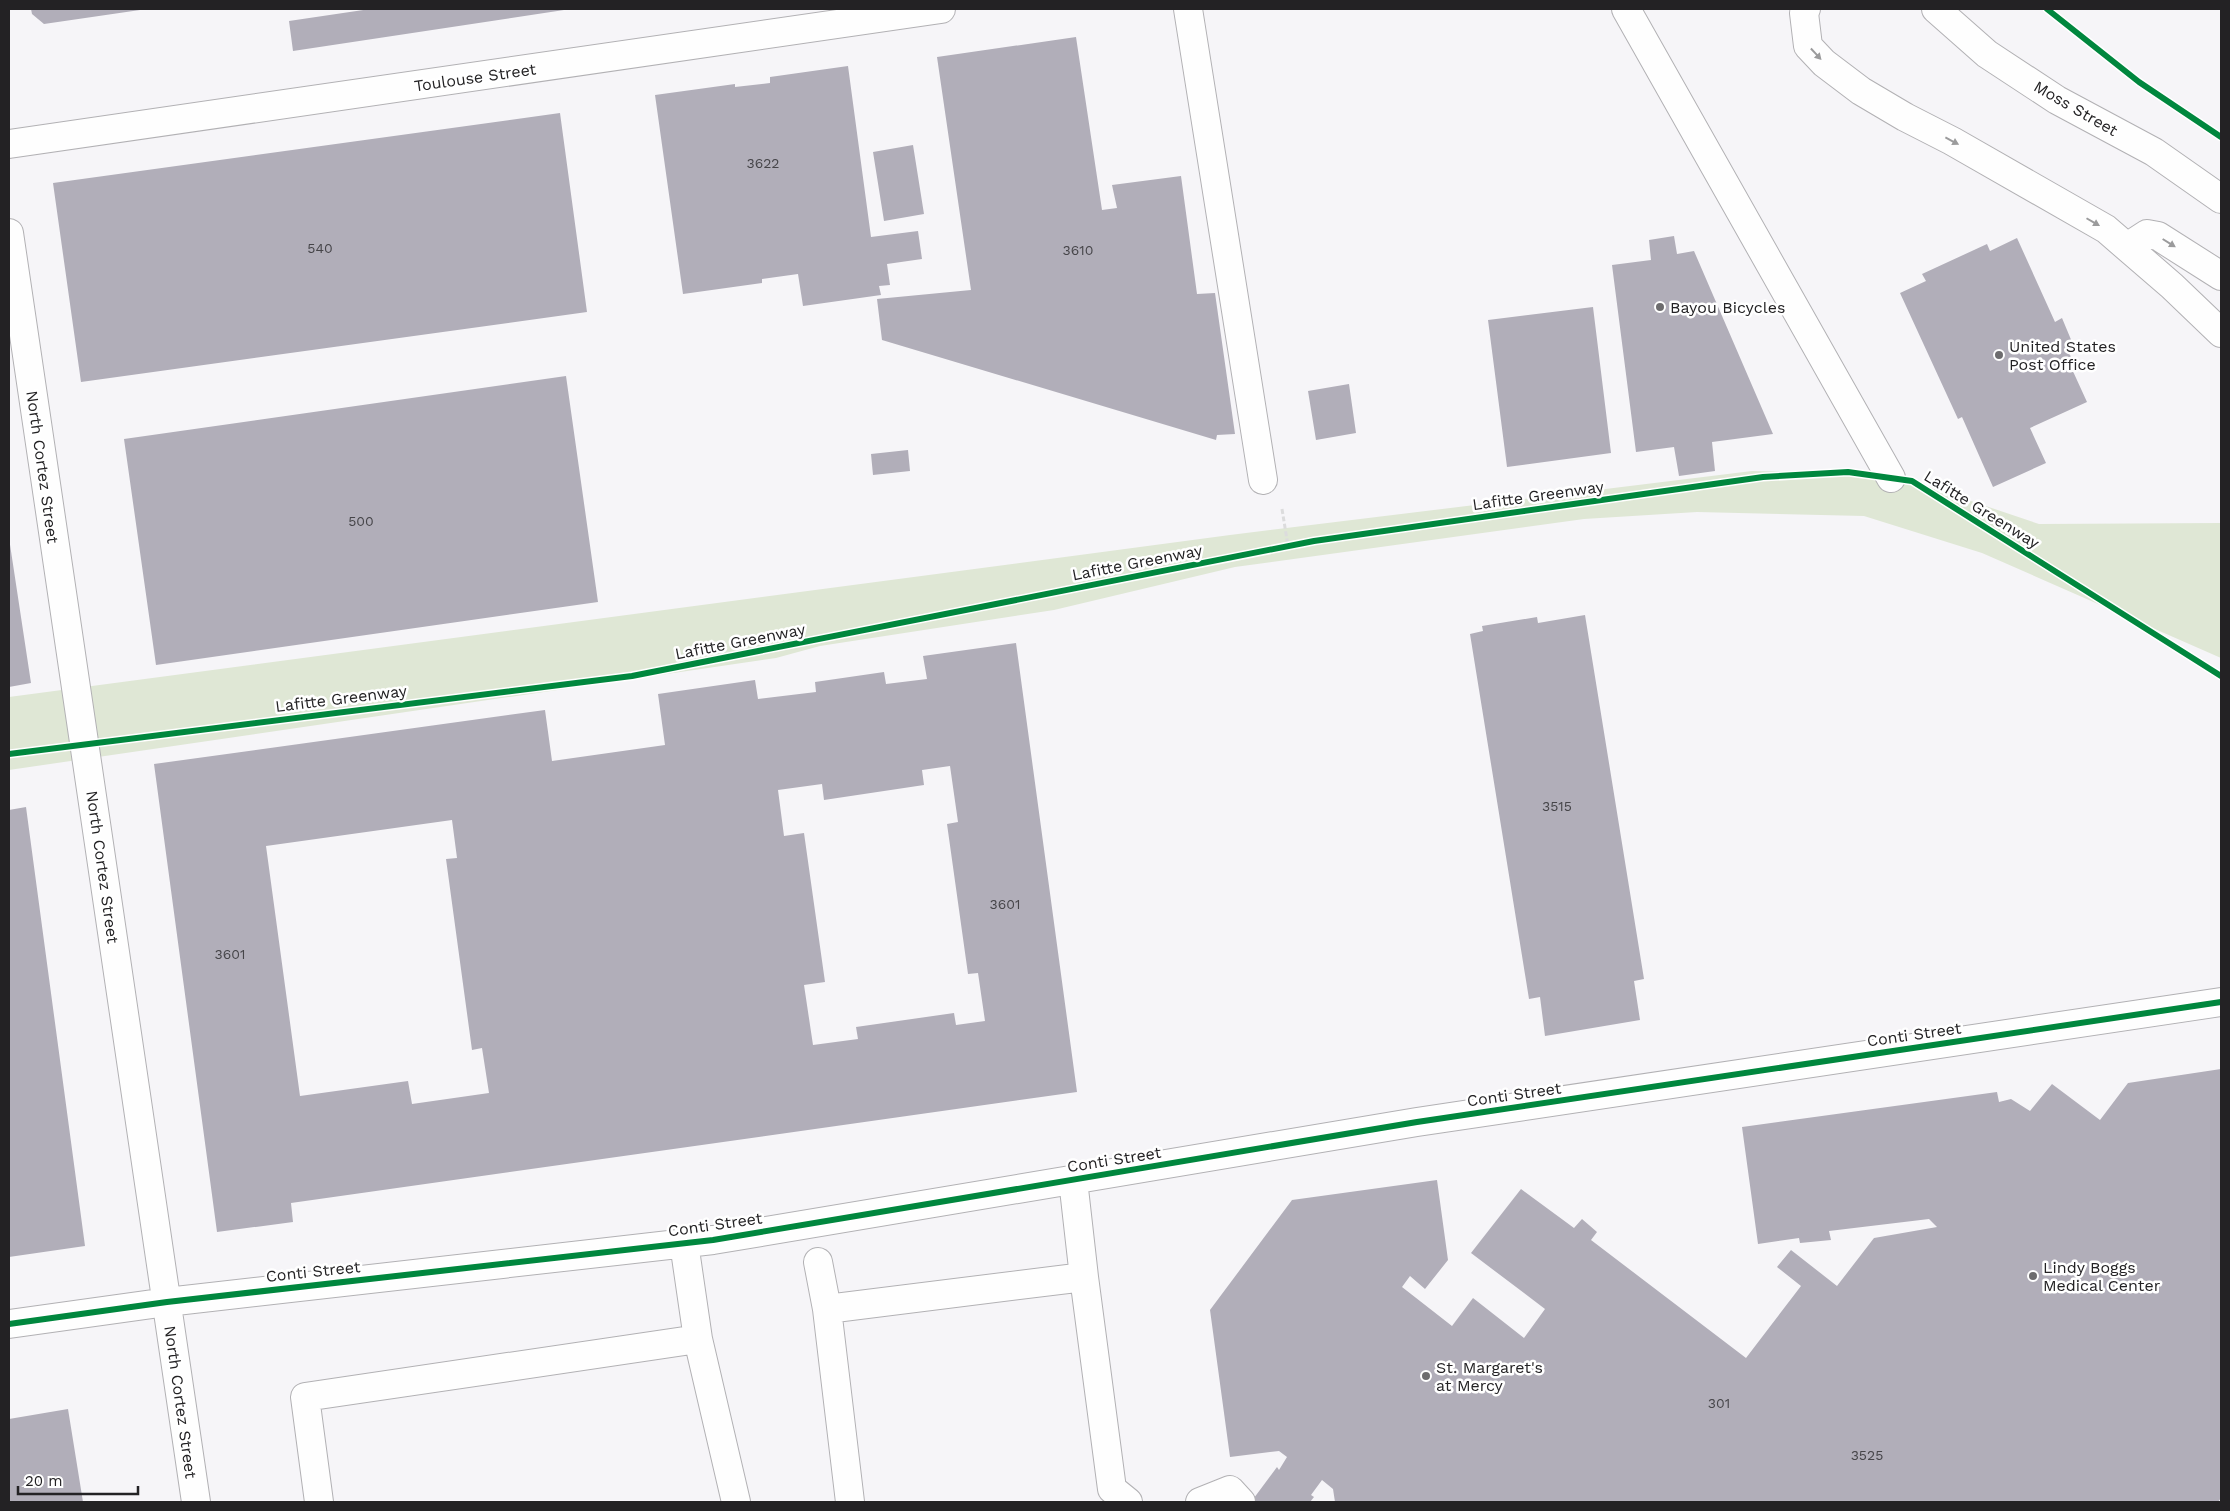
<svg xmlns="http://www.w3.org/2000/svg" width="2230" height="1511" font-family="'Work Sans',sans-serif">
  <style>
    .green { fill: #dfe7d5 }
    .building { fill: #b1aeb9; fill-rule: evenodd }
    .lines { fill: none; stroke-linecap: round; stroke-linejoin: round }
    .minor-casing { stroke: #b2b1b4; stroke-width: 30 }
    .path { stroke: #dcdcdd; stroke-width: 3; stroke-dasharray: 5 2.5; stroke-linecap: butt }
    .minor { stroke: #fefefe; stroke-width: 28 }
    .cycleway-casing { stroke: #fff; stroke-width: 9 }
    .cycleway { stroke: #00873e; stroke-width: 6 }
    .oneway { fill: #9b9b9c }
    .poi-dot { fill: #6d6c6e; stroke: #fff; stroke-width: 2 }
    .labels { text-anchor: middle; stroke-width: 5; stroke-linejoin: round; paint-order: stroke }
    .number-label { font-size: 14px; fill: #464549 }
    .street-label { font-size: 16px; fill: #232224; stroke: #fff }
    .poi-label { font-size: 16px; fill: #232224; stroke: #fff; text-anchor: start }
  </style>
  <rect width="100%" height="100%" fill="#f6f5f8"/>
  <!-- green -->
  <path class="green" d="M1752,471L1888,473L2039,524L2221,523V658L1982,553L1864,516L1697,512L1584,519L1235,567L1054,610L820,646L776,658L9,770V697L1230,535Z"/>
  <!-- building -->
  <path class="building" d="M31,9H140V10L44,24L32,14Z
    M370,9H564V10L293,51L289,21Z
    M1076,37L1102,210L1117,208L1112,185L1181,176L1197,294L1215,293L1235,434L1217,435L1216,440L882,340L877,299L971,290L937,57Z
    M848,66L871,237L918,231L922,259L887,264L890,285L879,286L881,295L803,306L798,274L762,279V283L683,294L655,95L735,84V87L770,83V77Z
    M560,113L587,312L81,382L53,183Z
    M913,145L924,214L884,221L873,152Z
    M1674,236L1677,254L1694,251L1773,434L1712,442L1715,471L1679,476L1674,447L1636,452L1612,265L1651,260L1649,240Z
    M2017,238L2055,322L2062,318L2072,342L2065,345L2075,365L2071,367L2087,402L2030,428L2046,463L1993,487L1962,417L1958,419L1900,293L1926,281L1922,274L1987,244L1990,251Z
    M1593,307L1611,453L1507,467L1488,320Z
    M566,376L598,602L156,665L124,439Z
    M1349,384L1356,433L1316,440L1308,391Z
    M908,450L910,471L873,475L871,454Z
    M9,538L31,683L9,687Z
    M1585,615L1644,979L1634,981L1640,1020L1545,1036L1540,997L1529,999L1470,634L1483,631L1482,626L1537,617L1538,623Z
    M1016,643L1077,1092L291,1203L293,1222L217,1232L154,764L545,710L552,761L665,745L658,694L755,680L758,699L816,692L815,682L884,672L886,684L927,679L923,656ZM950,766L958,822L947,824L968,974L978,973L985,1021L956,1025L954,1013L856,1027L858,1039L813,1045L804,985L825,982L804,833L784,836L778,790L822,784L824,800L924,785L922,770ZM452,820L457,858L446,859L472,1050L482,1048L489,1093L412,1104L408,1081L300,1096L266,846Z
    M26,807L85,1246L9,1257V810Z
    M2221,1069V1498L2218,1502H1335L1333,1489L1322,1480L1311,1495L1314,1497L1310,1502H1251L1277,1467L1279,1470L1287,1457L1279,1451L1230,1457L1210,1310L1292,1200L1437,1180L1448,1260L1425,1289L1410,1276L1402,1287L1452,1326L1473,1298L1524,1338L1545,1309L1471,1253L1521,1189L1574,1228L1582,1219L1597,1232L1591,1240L1746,1358L1801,1286L1777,1267L1791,1250L1837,1286L1874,1238L1937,1227L1929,1219L1829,1231L1831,1240L1800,1243L1799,1238L1758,1244L1742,1127L1997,1092L1999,1102L2011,1099L2030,1111L2052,1084L2100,1120L2128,1083Z
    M68,1409L83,1502H9V1419Z"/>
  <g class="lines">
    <defs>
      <path id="minor" d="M1188,9L1263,480
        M1626,9L1891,478
        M1806,9L1804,13L1808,46L1824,63L1861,91L1905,117L1952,141L2106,229L2172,286L2221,333
        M1936,9L1987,54L2057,100L2154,152L2221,199
        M9,144L941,9
        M9,233L196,1502
        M2127,247L2147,234L2158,236L2221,276
        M1073,1180L1084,1277
        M684,1243L698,1339L736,1502
        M818,1262L827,1309
        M9,1324L167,1302L713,1240L1417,1122L2221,1002
        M319,1502L305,1397L698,1339
        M850,1502L827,1309L1084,1277L1112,1489L1128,1502
        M1200,1502L1230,1490L1241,1502"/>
    </defs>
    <!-- minor casing -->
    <use href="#minor" class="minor-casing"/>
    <!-- path -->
    <path class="path" d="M1282,509L1288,546"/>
    <!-- minor -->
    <use href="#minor" class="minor"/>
    <defs>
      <path id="cycleway" d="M2047,9L2139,82L2221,137
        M9,754L632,676L1314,541L1763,477L1848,472L1912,481L2221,676
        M9,1324L167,1302L713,1240L1417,1122L2221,1002"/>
    </defs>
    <!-- cycleway casing -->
    <use href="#cycleway" class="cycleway-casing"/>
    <!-- cycleway -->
    <use href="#cycleway" class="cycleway"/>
  </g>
  <!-- one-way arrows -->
  <defs><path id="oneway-solid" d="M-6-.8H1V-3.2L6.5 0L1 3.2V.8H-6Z" transform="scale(1.25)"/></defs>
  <g class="oneway">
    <use href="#oneway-solid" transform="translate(1816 54) rotate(47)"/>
    <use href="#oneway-solid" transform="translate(1952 141) rotate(28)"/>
    <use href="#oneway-solid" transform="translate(2093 222) rotate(30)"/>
    <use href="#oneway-solid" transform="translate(2169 243) rotate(32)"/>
  </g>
  <!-- markers -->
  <g class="poi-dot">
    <circle cx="1660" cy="307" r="5"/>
    <circle cx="1999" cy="355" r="5"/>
    <circle cx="2033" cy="1276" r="5"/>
    <circle cx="1426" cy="1376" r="5"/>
  </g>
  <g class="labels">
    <!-- number labels -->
    <g class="number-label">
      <text x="763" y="168">3622</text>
      <text x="320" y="253">540</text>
      <text x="1078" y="255">3610</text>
      <text x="361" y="526">500</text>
      <text x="1557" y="811">3515</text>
      <text x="1005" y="909">3601</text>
      <text x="230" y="959">3601</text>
      <text x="1719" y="1408">301</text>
      <text x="1867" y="1460">3525</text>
    </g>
    <!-- street labels -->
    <g class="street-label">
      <text transform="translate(475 77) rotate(-8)" y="6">Toulouse Street</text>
      <text transform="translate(2076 108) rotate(30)" y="6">Moss Street</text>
      <text transform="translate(43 467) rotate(82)" y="6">North Cortez Street</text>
      <text transform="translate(1538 495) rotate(-8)" y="6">Lafitte Greenway</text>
      <text transform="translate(1982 509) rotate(32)" y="6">Lafitte Greenway</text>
      <text transform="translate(1137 562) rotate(-11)" y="6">Lafitte Greenway</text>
      <text transform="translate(740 641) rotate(-11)" y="6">Lafitte Greenway</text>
      <text transform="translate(341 698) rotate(-7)" y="6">Lafitte Greenway</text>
      <text transform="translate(103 867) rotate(82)" y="6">North Cortez Street</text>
      <text transform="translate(1914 1034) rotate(-8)" y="6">Conti Street</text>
      <text transform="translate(1514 1094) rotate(-8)" y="6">Conti Street</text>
      <text transform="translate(1114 1159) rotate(-9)" y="6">Conti Street</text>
      <text transform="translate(715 1224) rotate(-8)" y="6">Conti Street</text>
      <text transform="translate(313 1271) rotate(-6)" y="6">Conti Street</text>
      <text transform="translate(181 1402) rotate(82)" y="6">North Cortez Street</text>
    </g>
    <!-- poi labels -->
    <g class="poi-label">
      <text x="1670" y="313">Bayou Bicycles</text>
      <text x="2009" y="352">United States<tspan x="2009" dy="18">Post Office</tspan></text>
      <text x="2043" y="1273">Lindy Boggs<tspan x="2043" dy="18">Medical Center</tspan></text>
      <text x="1436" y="1373">St. Margaret's<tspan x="1436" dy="18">at Mercy</tspan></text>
    </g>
  </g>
  <!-- border -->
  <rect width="2230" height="1511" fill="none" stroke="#232224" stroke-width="20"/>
  <!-- scale -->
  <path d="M18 1486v8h120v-8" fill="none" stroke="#232224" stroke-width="2.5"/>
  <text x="25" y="1486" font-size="15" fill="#232224" stroke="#ffffff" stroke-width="4" paint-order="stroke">20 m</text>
</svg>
